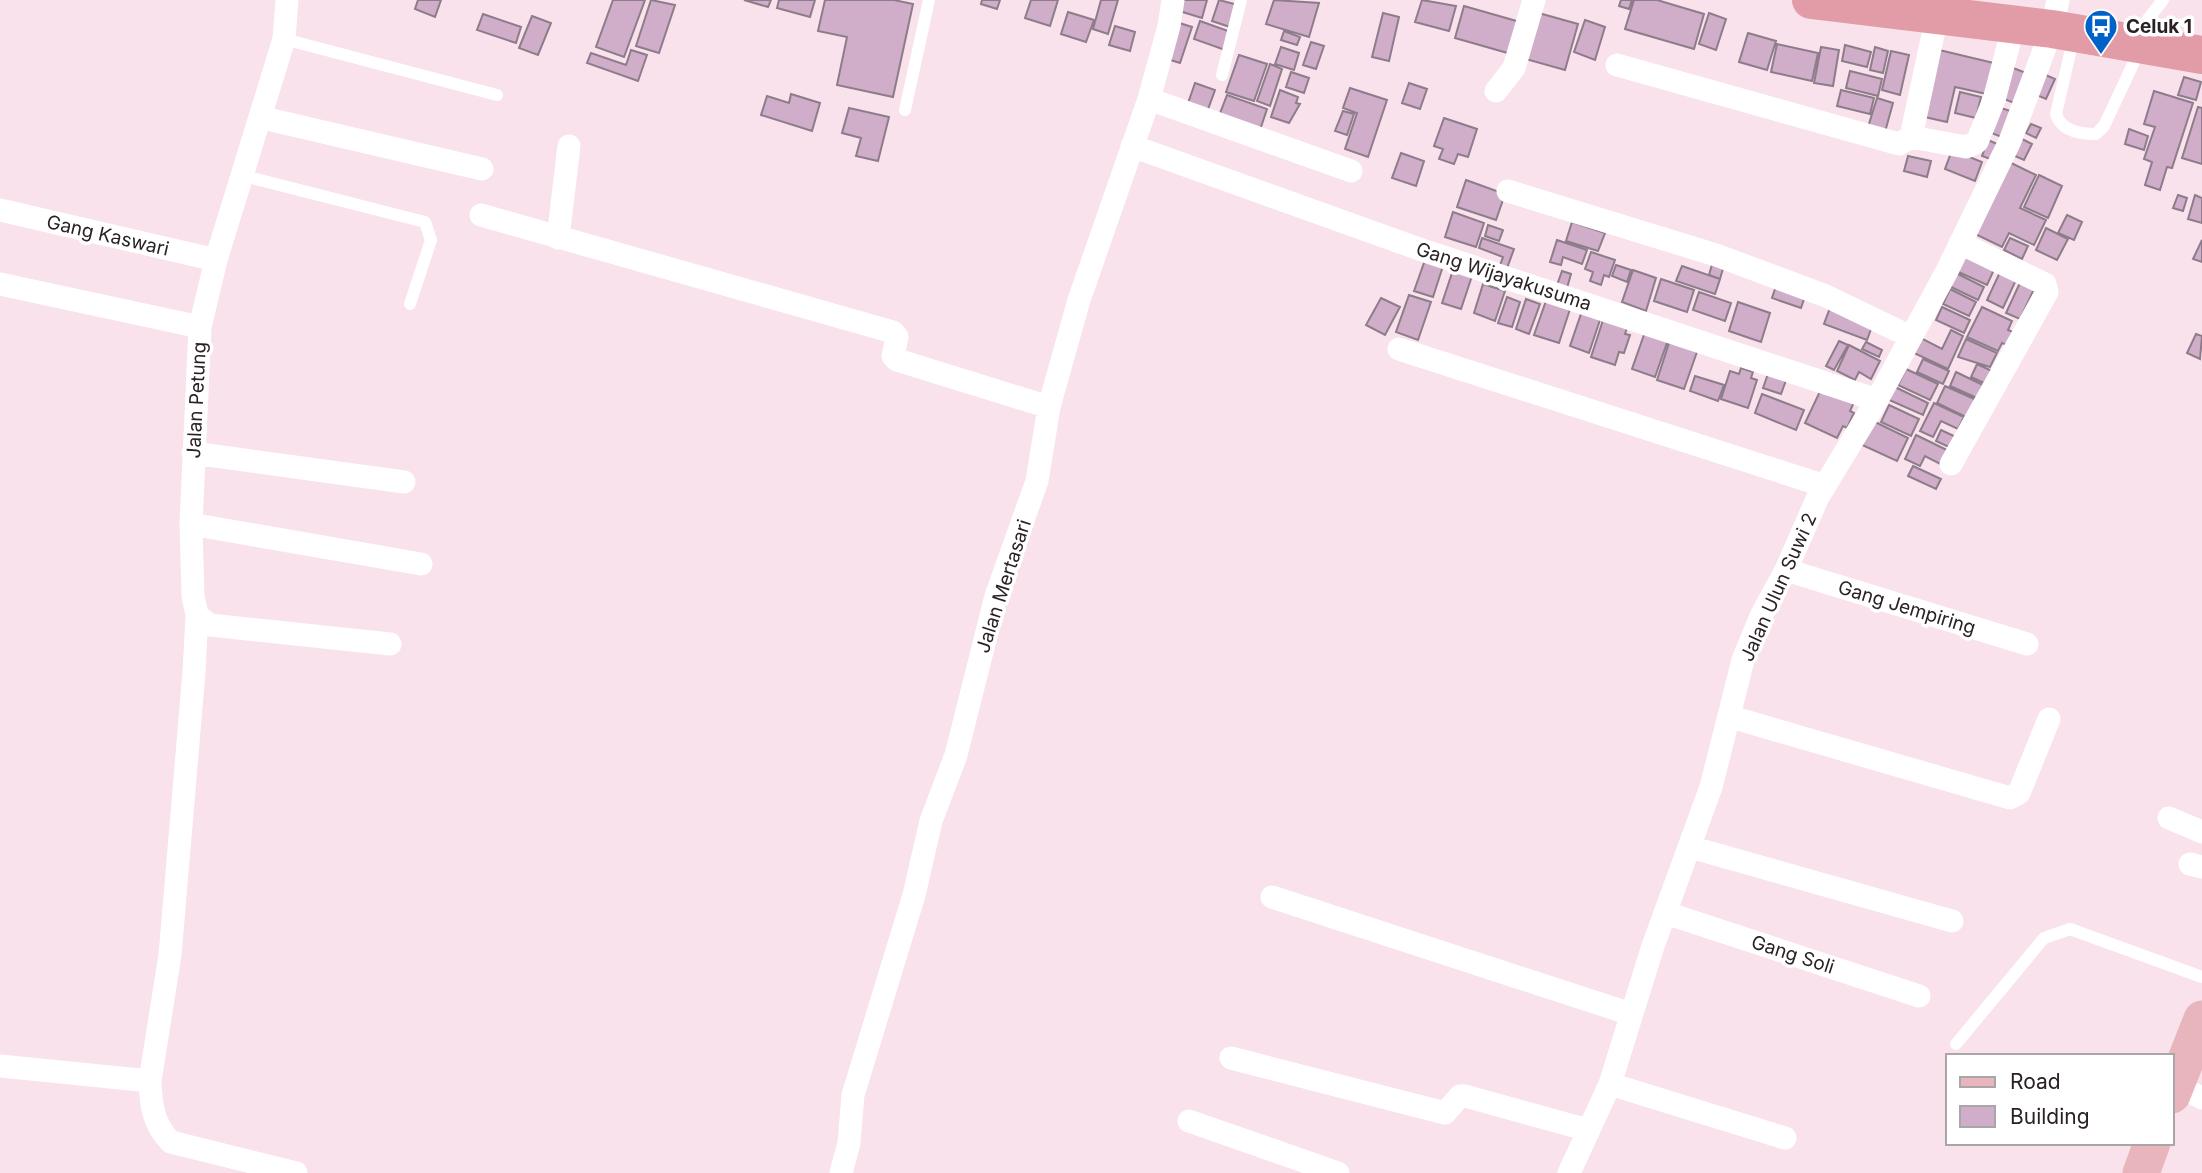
<svg xmlns="http://www.w3.org/2000/svg" width="2202" height="1173" font-family="Inter,sans-serif">
  <style>
    .building { fill: #d0adc9; stroke: #8d7d8a; stroke-width: 2 }
    .lines { fill: none; stroke-linecap: round; stroke-linejoin: round }
    .service { stroke: #fff; stroke-width: 12 }
    .minor { stroke: #fff; stroke-width: 23 }
    .primary { stroke: #e9b5bd; stroke-width: 37 }
    .trunk { stroke: #e29ca7; stroke-width: 38 }
    .labels { text-anchor: middle; stroke-width: 7; stroke-linejoin: round; paint-order: stroke }
    .poi-label { font-size: 19px; font-weight: bold; fill: #2a2125; stroke: #fff; text-anchor: start }
    .street-label { font-size: 19px; fill: #2a2125; stroke: #fff }
  </style>
  <rect width="100%" height="100%" fill="#f9e2eb"/>
  <!-- building -->
  <path class="building" d="M418,0H441L435,17L415,9Z
    M613,0H645L624,57L596,47Z
    M651,0L675,5L659,53L636,46Z
    M744,0H771L768,7Z
    M779,0H815L810,17L777,8Z
    M825,0H894L913,4L893,97L837,85L847,37L818,31Z
    M982,0H1000L997,9L981,4Z
    M1031,0H1058L1050,26L1025,18Z
    M1101,0H1118L1108,34L1093,29Z
    M1179,0H1207L1202,18L1176,10Z
    M1219,0L1238,5L1230,27L1212,21Z
    M1274,0L1319,3L1309,37L1266,24Z
    M1422,0L1456,6L1449,31L1415,22Z
    M1621,0H1632L1629,9L1619,6Z
    M1634,0H1657L1704,14L1694,49L1625,29Z
    M1464,6L1520,22L1511,54L1455,38Z
    M1068,12L1094,20L1086,42L1061,34Z
    M1535,12L1578,24L1565,70L1522,58Z
    M1383,13L1399,17L1389,61L1372,57Z
    M1709,13L1726,19L1716,50L1699,44Z
    M483,14L521,27L516,43L477,30Z
    M532,16L551,23L538,55L519,48Z
    M1585,20L1605,27L1595,60L1574,52Z
    M1173,21L1192,27L1180,63L1161,57Z
    M1200,21L1231,32L1225,50L1194,39Z
    M1115,26L1135,32L1130,51L1109,45Z
    M1284,31L1300,37L1297,45L1281,40Z
    M1748,33L1776,41L1767,70L1739,62Z
    M1311,42L1324,46L1316,69L1303,65Z
    M1777,44L1818,53L1812,81L1771,72Z
    M1845,45L1871,52L1867,67L1842,61Z
    M1281,47L1299,53L1294,70L1275,64Z
    M1821,47L1839,50L1833,86L1814,83Z
    M1875,47L1888,51L1883,73L1870,70Z
    M1935,49L1998,64L1991,95L1955,87L1947,122L1920,116Z
    M631,50L647,55L638,81L587,63L591,53L626,65Z
    M1891,51L1909,55L1900,95L1882,90Z
    M1239,55L1267,64L1254,101L1226,92Z
    M1270,64L1282,69L1270,106L1257,101Z
    M2008,66L2034,76L2022,106L1996,96Z
    M1850,71L1882,79L1878,96L1846,88Z
    M1291,72L1309,78L1304,93L1286,87Z
    M2041,73L2055,79L2046,99L2032,93Z
    M2184,77L2201,82L2196,100L2178,95Z
    M1195,83L1215,90L1207,112L1187,106Z
    M1409,83L1427,89L1420,109L1402,103Z
    M1350,88L1387,100L1368,157L1345,149L1357,113L1343,108Z
    M1280,90L1298,97L1296,103L1300,104L1289,123L1271,117Z
    M1841,90L1874,98L1870,114L1837,106Z
    M2154,91L2193,103L2172,168L2167,167L2160,190L2145,185L2152,162L2144,159L2155,127L2144,124Z
    M1960,92L1981,97L1976,118L1955,113Z
    M791,94L820,103L812,131L761,115L767,96L789,103Z
    M1227,95L1267,109L1260,130L1219,116Z
    M1877,98L1893,103L1885,132L1868,127Z
    M1998,107L2020,114L2009,140L1989,132Z
    M2198,107L2202,108V164L2182,158Z
    M849,108L889,117L878,161L856,156L861,138L842,133Z
    M1343,111L1354,114L1347,135L1335,131Z
    M1444,118L1477,129L1468,157L1458,154L1454,164L1439,159L1443,149L1434,146Z
    M2031,124L2041,128L2036,138L2026,133Z
    M2129,129L2148,136L2144,150L2125,144Z
    M2016,136L2032,144L2024,160L2008,153Z
    M1988,140L2004,147L1998,162L1982,156Z
    M1952,150L1982,162L1975,181L1945,169Z
    M1401,153L1424,161L1416,186L1392,178Z
    M1908,156L1931,161L1927,177L1904,171Z
    M2005,160L2036,175L2020,208L2046,220L2034,245L2009,233L2002,247L1971,232Z
    M2039,175L2062,186L2048,218L2024,207Z
    M1466,180L1505,194L1496,220L1457,207Z
    M2178,195L2187,198L2183,211L2173,208Z
    M2195,195L2202,198V223L2188,219Z
    M1453,212L1484,223L1476,247L1445,237Z
    M2067,215L2082,222L2074,240L2058,233Z
    M1572,222L1605,233L1598,251L1566,241Z
    M1488,225L1503,230L1499,241L1485,236Z
    M2046,228L2068,239L2057,260L2036,250Z
    M1482,238L1514,249L1506,271L1499,268L1503,257L1479,248Z
    M2010,238L2028,246L2022,259L2004,250Z
    M1557,240L1587,250L1582,264L1563,257L1561,265L1550,262Z
    M2202,240V262L2193,259Z
    M1965,246L1998,261L1987,285L1954,270Z
    M1591,252L1615,260L1609,277L1604,275L1601,285L1590,281L1593,272L1585,269Z
    M1425,260L1443,266L1433,297L1414,291Z
    M1713,261L1724,265L1720,279L1709,275Z
    M1455,264L1474,270L1461,309L1442,303Z
    M1616,265L1631,270L1627,282L1612,276Z
    M1682,266L1720,279L1715,294L1676,281Z
    M1633,270L1656,278L1646,311L1622,302Z
    M1562,271L1571,274L1567,288L1557,285Z
    M2000,272L2016,280L2003,308L1987,300Z
    M1956,273L1984,287L1978,300L1949,286Z
    M2024,274L2038,281L2020,319L2006,313Z
    M1661,279L1694,290L1687,312L1654,301Z
    M1777,283L1806,293L1801,308L1772,298Z
    M1483,284L1505,291L1495,321L1474,313Z
    M1950,289L1976,302L1969,316L1943,304Z
    M1699,292L1731,303L1725,321L1693,310Z
    M1409,295L1431,302L1418,340L1396,332Z
    M1507,297L1520,302L1512,327L1498,323Z
    M1381,298L1400,307L1385,335L1366,325Z
    M1547,298L1571,306L1559,343L1534,335Z
    M1526,299L1540,304L1529,334L1516,329Z
    M1738,302L1770,313L1761,342L1729,331Z
    M1831,305L1874,321L1867,340L1824,324Z
    M1942,307L1970,320L1964,333L1936,320Z
    M1982,307L2012,321L2008,330L2013,332L2007,345L2002,343L1998,351L1967,337Z
    M1583,308L1602,314L1589,353L1570,346Z
    M1605,314L1629,322L1625,334L1630,335L1624,353L1619,352L1615,365L1591,357Z
    M1646,329L1669,337L1655,377L1632,369Z
    M1951,330L1963,336L1948,369L1914,353L1921,338L1942,349Z
    M2196,334L2202,336L2200,359L2187,353Z
    M1966,339L1997,353L1990,367L1958,357Z
    M1670,340L1698,349L1684,389L1657,380Z
    M1839,341L1848,345L1834,370L1826,366Z
    M1866,342L1882,350L1879,357L1862,349Z
    M1849,345L1880,361L1871,379L1859,372L1855,380L1837,371Z
    M1923,359L1949,371L1943,384L1917,372Z
    M1977,364L1992,371L1986,384L1971,377Z
    M1771,365L1789,372L1781,394L1763,388Z
    M1741,368L1753,372L1751,378L1757,380L1748,408L1721,399L1730,371L1739,374Z
    M1906,369L1938,384L1930,400L1898,385Z
    M1956,372L1983,385L1977,398L1950,386Z
    M1695,376L1724,385L1718,401L1690,391Z
    M1823,385L1855,400L1850,411L1854,413L1847,428L1843,426L1837,438L1805,423Z
    M1893,386L1928,403L1923,415L1887,399Z
    M1945,386L1979,401L1970,419L1937,403Z
    M1762,394L1804,410L1796,430L1755,413Z
    M1934,403L1964,417L1958,429L1941,421L1933,437L1920,431Z
    M1889,405L1919,419L1911,436L1881,422Z
    M1871,420L1908,438L1897,461L1860,444Z
    M1941,430L1956,437L1951,448L1936,441Z
    M1916,435L1951,452L1944,466L1925,456L1920,466L1905,459Z
    M1913,466L1941,479L1936,489L1908,476Z"/>
  <g class="lines">
    <!-- service -->
    <path class="service" d="M2074,36L2056,114C2061,131 2080,134 2096,134L2104,126L2141,47
      M2133,38L2163,0
      M284,39L497,95
      M1222,75L1241,0
      M905,110L929,0
      M244,176L425,222L431,240L410,304
      M1956,1044L2044,938L2070,929L2202,977"/>
    <!-- minor -->
    <path class="minor" d="M287,0L284,39L216,260L200,327L191,524L193,596L197,615L194,672L170,955L150,1081C151,1106 153,1124 171,1142L296,1173
      M1617,65L1899,144L1911,137L1937,16
      M1496,91L1514,68L1534,0
      M1149,99L1351,171
      M263,118L482,169
      M1911,137L1966,147L1977,142L1994,100L2014,24
      M1132,146L1425,251L1877,400
      M1508,191L1716,255L1826,296L1911,337
      M0,210L216,260
      M481,215L893,332L897,337L893,356L897,360L1049,407
      M558,238L569,146
      M0,284L200,327
      M1399,349L1825,486
      M193,453L404,482
      M1951,464L2047,292L2045,284L1960,243
      M191,524L421,564
      M1786,570L2027,644
      M197,615L210,625L390,644
      M1731,717L2010,798L2019,793L2049,719
      M2169,818L2202,832
      M1690,847L1952,921
      M2190,864L2202,867
      M1272,897L1631,1014
      M1666,913L1919,996
      M1231,1058L1445,1113L1460,1096H1465L1588,1130
      M0,1066L150,1081
      M1610,1084L1785,1138
      M2176,1085L2202,1098
      M1189,1121L1338,1173
      M841,1173L849,1143L853,1095L914,895L931,821L956,755L996,596L1037,481L1049,407L1079,300L1149,99L1169,26L1173,0
      M1569,1173L1610,1084L1653,946L1711,787L1743,660L1762,614L1786,570L1818,497L1877,400L1947,271L2010,141L2052,29L2058,0"/>
    <!-- primary -->
    <path class="primary" d="M2172,1095L2202,1019
      M2141,1173L2152,1143"/>
    <!-- trunk -->
    <path class="trunk" d="M1811,0L2052,29L2202,55"/>
  </g>
  <!-- icons -->
  <defs>
    <symbol id="bus-pin" viewBox="-11 -11 22 30"><path d="M0 17L-7.5 6A9.5 9.5 0 1 1 7.5 6Z" fill="#0061c9" stroke="#fff"/><path d="M-5-6H5V4H4V6H2V4H-2V6H-4V4H-5ZM-3.5-4V0h7V-4ZM-3.5 1.2v1.5H-2V1.2ZM2 1.2v1.5H3.5V1.2Z" fill="#fff"/></symbol>
  </defs>
  <g fill-rule="evenodd">
    <use href="#bus-pin" x="2082" y="7" width="38" height="52"/>
  </g>
  <g class="labels">
    <!-- poi labels -->
    <g class="poi-label">
      <text x="2126" y="33">Celuk 1</text>
    </g>
    <!-- street labels -->
    <g class="street-label">
      <text transform="translate(108 235) rotate(13)" y="7">Gang Kaswari</text>
      <text transform="translate(1504 276) rotate(18)" y="7">Gang Wijayakusuma</text>
      <text transform="translate(196 400) rotate(-87)" y="7">Jalan Petung</text>
      <text transform="translate(1003 586) rotate(-72)" y="7">Jalan Mertasari</text>
      <text transform="translate(1778 587) rotate(-66)" y="7">Jalan Ulun Suwi 2</text>
      <text transform="translate(1907 607) rotate(17)" y="7">Gang Jempiring</text>
      <text transform="translate(1793 954) rotate(18)" y="7">Gang Soli</text>
    </g>
  </g>
  <!-- legend -->
  <rect x="1946" y="1054" width="228" height="91" fill="#ffffff" stroke="#aaa6a8" stroke-width="2"/>
  <rect x="1960" y="1077" width="35" height="10" fill="#e9b5bd" stroke="#aaa6a8" stroke-width="2"/>
  <text x="2010" y="1089" font-size="21" fill="#2a2125">Road</text>
  <rect x="1960" y="1106" width="35" height="21" fill="#d0adc9" stroke="#aaa6a8" stroke-width="2"/>
  <text x="2010" y="1124" font-size="21" fill="#2a2125">Building</text>
</svg>
